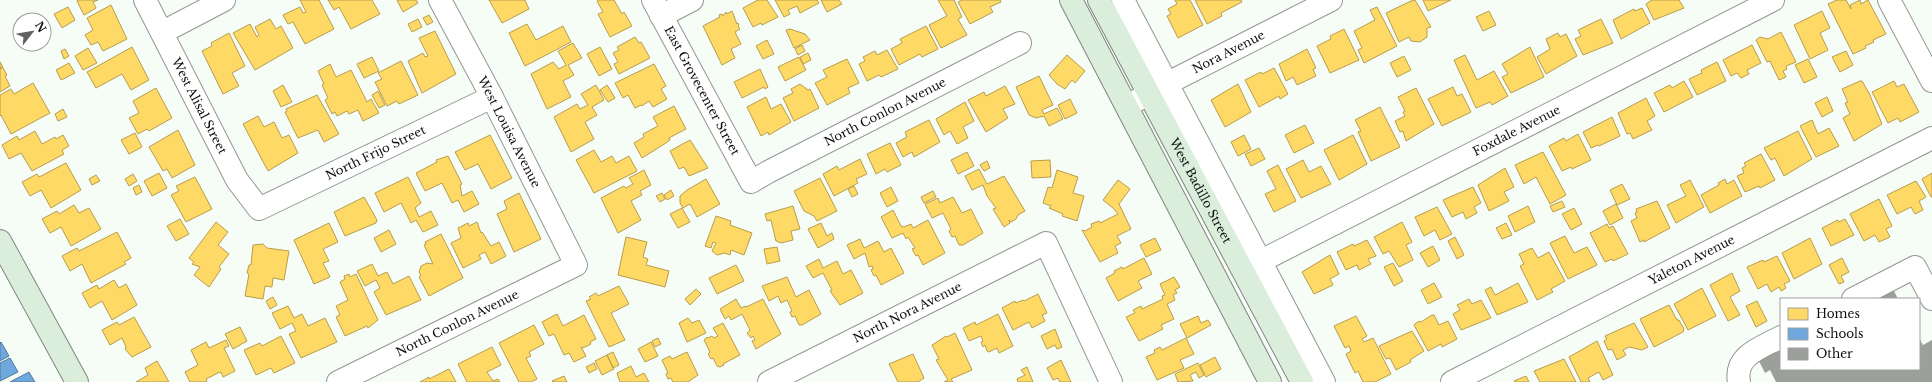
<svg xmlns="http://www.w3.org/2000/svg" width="1932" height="382" font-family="'Libre Baskerville',serif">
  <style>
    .homes { fill: #ffd966; stroke: #b79d4c }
    .schools { fill: #6fa8dc; stroke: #527a9f }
    .building { fill: #9ca09b }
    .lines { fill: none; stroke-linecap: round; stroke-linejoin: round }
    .minor-casing { stroke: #949694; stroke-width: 24 }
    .major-casing { stroke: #818481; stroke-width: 24 }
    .minor { stroke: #fefffe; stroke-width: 22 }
    .major { stroke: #daeedb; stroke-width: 22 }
    .labels { text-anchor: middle; stroke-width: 4; stroke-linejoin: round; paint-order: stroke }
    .street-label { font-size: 12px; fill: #101010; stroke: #fff }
  </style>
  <rect width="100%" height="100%" fill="#f6fcf6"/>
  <!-- homes -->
  <path class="homes" d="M78,0H98L93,2L96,8L84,15L77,1Z
    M300,0H319L334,29L305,44L293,22L288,24L283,15L300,7L303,13L306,12Z
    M328,0H372L380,14L351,29L339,7L334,10Z
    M397,0H416L418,3L403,12Z
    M489,0H525L529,9L502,23Z
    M598,0H614L622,14L624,12L632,26L610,37L598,14L603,12L597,1Z
    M758,0H767L778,17L762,25L761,23L753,27L743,8Z
    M775,0H817L819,3L800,13L797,6L788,10L790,14L784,17Z
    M821,0H839L842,4L827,12Z
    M938,0H954L962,17L958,19L967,35L941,48L929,25L947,16Z
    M962,0H1000L1001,2L990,7L993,12L970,24L958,2Z
    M1175,0H1190L1203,25L1178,38L1167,16L1171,14L1168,9L1177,4Z
    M1195,0H1241L1242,2L1221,13L1222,16L1207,24Z
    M1415,0L1431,27L1427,28V37L1420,42L1411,41L1409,37L1399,42L1386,13L1411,1Z
    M1423,0H1451L1428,11Z
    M1652,0H1679L1684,8L1654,20L1646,4Z
    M1837,0H1846L1851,9L1850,5L1860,0L1861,4L1868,0L1886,34L1873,40L1874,42L1865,46L1866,48L1853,54L1828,4Z
    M111,5L127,39L103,51L98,42L91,45L85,35L93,30L87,18Z
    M68,7L75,20L62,28L54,14Z
    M1377,7L1397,46L1364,63L1358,50L1362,48L1354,31L1375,20L1370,10Z
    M1642,8L1650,23L1621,39L1613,20L1634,9L1635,11Z
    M732,11L737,24L738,23L739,25L738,26L740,29L735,32L741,44L731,49L735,58L722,65L703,26L720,17L719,15L722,14L723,16L726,12L727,14Z
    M1489,11L1496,25L1483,31L1476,17Z
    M1822,11L1830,28L1820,33L1828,50L1810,59L1794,25Z
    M429,15L433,22L427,25L423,18Z
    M270,19L276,29L281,26L293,48L255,70L233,33L250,24L257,37L259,35L255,27Z
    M418,19L422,27L412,32L408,24Z
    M1601,19L1613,43L1583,55L1575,39L1581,36L1578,30Z
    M527,24L536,40L563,26L571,42L525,66L509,33Z
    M926,26L938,49L922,57L920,54L899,65L891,49L902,43L900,39Z
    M790,29L805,34L810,40L794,48L786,30Z
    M1344,29L1359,60L1330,73L1317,46L1331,39L1330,36Z
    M435,31L456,74L422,93L408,61L423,53L425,57L428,56L419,38Z
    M1781,32L1796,62L1786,66L1787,69L1783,71L1786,77L1779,80L1770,61L1767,62L1756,40L1760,37L1768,39Z
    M229,33L245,66L232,73L239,86L223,94L202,51L212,46L211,43Z
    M1558,33L1560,37L1566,34L1577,56L1546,74L1537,57L1550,49L1546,39Z
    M635,37L639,43L641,42L650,58L619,74L614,64L618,62L613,53L619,50L617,47Z
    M767,40L774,54L763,59L756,46Z
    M573,43L582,58L568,65L574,75L563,81L571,97L547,109L531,74L553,62L559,69L566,65L558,51Z
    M802,45L805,51L798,55L795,49Z
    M1752,45L1761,63L1747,70L1749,74L1741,78L1737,73L1731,76L1723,60Z
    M132,47L149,80L131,90L122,74L96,88L87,72Z
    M600,47L612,69L599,76L587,54Z
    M1530,47L1544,77L1511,93L1502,77L1508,74L1502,64Z
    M88,48L97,63L83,70L75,56Z
    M65,49L69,56L64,59L61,51Z
    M1307,49L1316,68L1313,69L1316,76L1297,85L1293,77L1286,81L1279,64Z
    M887,50L898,69L881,77L879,75L867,81L859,64L865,61L863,57L875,51L877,55Z
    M1846,51L1853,65L1840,72L1832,57Z
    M808,53L811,60L803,64L800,57Z
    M1067,55L1085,71L1075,83L1072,80L1065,89L1057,84L1049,75Z
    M1465,55L1477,80L1494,71L1508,96L1492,105L1490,102L1476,108L1454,60Z
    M1404,56L1411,70L1397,77L1390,63Z
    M372,57L379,71L364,78L357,64Z
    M799,57L806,70L785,81L778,67Z
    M847,59L859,83L848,88L850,93L827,105L815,83L827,77L823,70Z
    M1808,59L1817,77L1804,83L1795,65Z
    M401,61L418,95L399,104L397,101L387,106L375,82L382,79L378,73Z
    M0,62L3,67L0,68H3L7,75L5,76L10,86L0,92Z
    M1717,62L1726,81L1697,95L1689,79L1702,73L1701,70Z
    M69,63L75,73L61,80L56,70Z
    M330,64L336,77L351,70L367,102L371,99L379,113L363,121L358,110L349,114L347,111L337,116L335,112L332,114L325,100L328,98L322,85L324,84L318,71Z
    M654,64L666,86L661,89L667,99L653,107L649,101L642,106L641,105L635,108L628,95L623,98L615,83Z
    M1274,68L1288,94L1280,99L1279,96L1259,107L1245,80L1261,72L1262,74Z
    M760,69L768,87L765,89L764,87L742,98L734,82Z
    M1039,76L1053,105L1042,110L1044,114L1057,108L1063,119L1049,126L1044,116L1036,118L1029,115L1016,87Z
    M1684,81L1693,97L1664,112L1654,93L1670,85L1672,88Z
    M1860,81H1862L1869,93L1882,124L1854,141L1843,118L1850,114L1845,103L1848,102L1842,89Z
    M1894,81L1897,87L1904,84L1919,112L1900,122L1898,118L1888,123L1872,92Z
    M33,83L50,113L11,134L1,115L0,116V95L11,89L14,94Z
    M800,84L808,90L810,89L819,108L794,121L783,98L793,93L791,89Z
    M1238,84L1251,112L1225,127L1211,100Z
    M283,85L292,102L281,107L273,91Z
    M596,85L604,100L592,107L597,115L585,122L594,139L571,152L554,117L577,104L580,109L588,105L581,94Z
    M607,85L615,98L608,102L600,90Z
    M1005,86L1015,104L1003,109L1008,118L986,132L968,100L984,92L986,96Z
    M1453,87L1457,96L1462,94L1471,112L1442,126L1428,99Z
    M156,88L172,118L149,131L147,129L138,134L129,118L139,113L133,101Z
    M1416,88L1434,124L1406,141L1403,131L1400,132L1395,121L1405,116L1403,112L1405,111L1398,97Z
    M378,91L385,105L379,108L372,95Z
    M317,95L339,134L324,142L318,130L298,138L285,112L287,111L286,109Z
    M766,97L771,109L781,104L791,122L769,135L768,132L761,136L747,107Z
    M1827,97L1833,111L1822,117L1815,103Z
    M1646,98L1655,116L1647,121L1652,130L1633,139L1630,133L1627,134L1618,113Z
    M1070,99L1077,113L1065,119L1058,105Z
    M965,102L974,121L963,127L968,138L957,144L950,131L944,135L936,119Z
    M674,106L686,129L669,138L670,140L666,143L642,158L634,143L644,137L643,134L658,126L653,117Z
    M1380,107L1400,147L1371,161L1358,132L1361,131L1355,120Z
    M63,109L67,117L58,121L55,114Z
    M258,116L264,127L274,122L282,138L289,135L298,153L268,171L243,124Z
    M1612,117L1620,136L1599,146L1598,145L1591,148L1583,132Z
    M929,120L940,142L914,157L912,152L903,157L896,143L907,137L905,132Z
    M1812,120L1818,134L1829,128L1839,146L1816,157L1800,126Z
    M1305,125L1314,143L1294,153L1285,135Z
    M178,130L195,165L172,178L167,169L163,171L149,147Z
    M35,131L42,144L55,137L56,139L63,135L69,146L62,150L64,154L32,171L21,153L9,159L2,145L17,136L19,140Z
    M1798,131L1812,159L1784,176L1775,158L1771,160L1764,148Z
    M135,133L142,147L129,154L121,140Z
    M1578,134L1591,160L1572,169L1571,167L1562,171L1549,146L1564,138L1566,141Z
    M490,135L512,178L491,189L478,164L465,170L455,152Z
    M1244,135L1251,149L1238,156L1231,142Z
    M1353,135L1367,164L1339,180L1324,150Z
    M690,140L708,168L689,176L684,167L679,169L670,151Z
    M890,143L901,165L887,172L885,169L876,174L867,154Z
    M1259,148L1265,159L1251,166L1245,154Z
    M594,150L601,162L612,156L616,163L629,156L637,171L594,193L576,160Z
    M967,152L974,166L958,174L951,160Z
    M1543,152L1566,195L1550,204L1536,177L1524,184L1515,165Z
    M1761,154L1775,180L1760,188L1759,186L1745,192L1737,176L1744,173L1742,168L1746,166L1744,163Z
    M448,156L462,184L460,185L462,196L472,191L479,204L464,212L458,200L452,203L442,183L425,191L416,173L437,162L436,160Z
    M860,159L867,174L856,179L858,183L834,196L823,174L837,166L839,170Z
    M1050,160L1051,177L1032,178L1031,161Z
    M1303,160L1309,172L1321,166L1331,184L1301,198L1286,169Z
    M987,161L990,168L984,171L980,165Z
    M66,163L81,190L51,208L41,190L30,196L22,182L37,174L39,177Z
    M1278,165L1296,201L1274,212L1265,194L1276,189L1267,171Z
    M1505,168L1514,187L1504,192L1509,201L1489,211L1478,185Z
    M979,169L987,184L1004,176L1025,211L1018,215L1016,219L1011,222L1009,220L1010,223L1004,227L993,209L996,208L987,196L983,185L972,190L965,176Z
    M644,170L651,185L640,191L642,195L631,201L641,220L618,233L601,198L624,186L626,188L633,184L629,178Z
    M1057,170L1078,177L1073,193L1084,196L1077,221L1062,216L1063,214L1049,208L1051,206L1043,203L1048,187L1052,188Z
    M159,173L167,188L152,196L144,181Z
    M1932,173V197H1931L1922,179Z
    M133,174L137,181L129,186L125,179Z
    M96,175L100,181L92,185L89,179Z
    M195,177L212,209L186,222L171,195L179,191L176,186Z
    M408,177L421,203L415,208L419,217L431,211L438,225L423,232L416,220L411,223L401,203L384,212L375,193Z
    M820,178L837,211L817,221L814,216L804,211L794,191Z
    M706,179L720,204L697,217L690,204L683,208L680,203V196L687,190Z
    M1725,179L1727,184L1734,180L1742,196L1710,213L1701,195L1719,185L1718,183Z
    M1118,180L1130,189L1119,204L1131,229L1117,236L1121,243L1115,246L1118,253L1100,262L1082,230L1085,231L1092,227L1091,224L1099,221L1100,223L1118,214L1113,208L1103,200Z
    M1690,180L1704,207L1676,223L1667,205L1686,196L1680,185Z
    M1916,181L1926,197L1919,201L1923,210L1915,214L1911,207L1897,214L1887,195Z
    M1622,184L1630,199L1617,205L1610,190Z
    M139,185L142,192L136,195L133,188Z
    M854,186L858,194L852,197L848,189Z
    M891,187L898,201L887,207L880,193Z
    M1473,187L1481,203L1474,207L1477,213L1466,219L1463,212L1452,217L1443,200Z
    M671,190L674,196L667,200L664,195Z
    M933,191L936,197L924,203L921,197Z
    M519,193L541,239L514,252L497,214L507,209L504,201Z
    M662,193L665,199L660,202L656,196Z
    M364,197L377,220L376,223L345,236L334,212Z
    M953,197L962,213L971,209L983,233L963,245H959L955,236L952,237L949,231L951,229L943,213L932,218L925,204L938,198L940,203Z
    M1879,199L1892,226L1886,229L1890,237L1879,242L1875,235L1864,241L1850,214Z
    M1562,201L1565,207L1553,212L1550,206Z
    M1657,201L1670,228L1644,242V240L1640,242L1631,221L1637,218L1635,213L1637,212L1636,209Z
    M1616,204L1623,218L1610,225L1603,211Z
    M74,205L79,213L89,208L101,229L71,246L61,227L50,233L42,219L57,211L59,214Z
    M793,206L800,229L791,231L793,240L781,243L776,241L771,220L767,221L765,214Z
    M1528,206L1535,222L1515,232L1508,216Z
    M1437,207L1452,234L1440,240L1435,230L1424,236L1415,217Z
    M682,208L690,222L678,228L670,214Z
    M1574,208L1582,224L1571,230L1562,214Z
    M893,210L901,226L904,227L911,224L913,228L928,220L945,253L923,265L918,255L916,256L912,249L915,248L908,237L906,239L903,233L892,238L881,217Z
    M716,216L731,221L730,225L752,233L744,255L731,250L730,255L725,253L717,255L712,251L716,243L713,242L711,248L705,246Z
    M180,219L189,234L176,241L167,226Z
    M1845,219L1854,235L1831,246L1822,228L1838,220L1839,222Z
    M216,222L228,232L218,245L229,254L219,267L221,269L209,287L194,275L200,267L192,264L194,262L189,258Z
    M477,222L481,233L482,232L491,246L499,242L506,256L491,264L485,252L479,255L481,259L463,268L451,243L461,238L458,228L468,223L469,226Z
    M1402,222L1412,242L1406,245L1413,260L1399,267L1389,251L1383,254L1374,237Z
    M329,223L338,242L323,249L329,261L323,263L330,277L314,284L294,240Z
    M821,223L827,236L832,233L834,239L818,248L808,229Z
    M1506,223L1512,235L1502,239L1496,228Z
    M1607,224L1609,228L1613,226L1628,254L1613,261L1612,259L1605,262L1590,233Z
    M389,230L396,244L381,252L374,238Z
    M117,232L131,258L124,262L126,264L91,283L82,264L70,271L62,256L77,248L79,251Z
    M441,234L463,278L429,296L419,277L421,276L419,272L421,266L427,263L433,264L424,245L426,244L425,242Z
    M1565,236L1574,253L1587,247L1597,265L1568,279L1550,243Z
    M626,237L647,242L643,257L648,259L646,265L669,271L665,287L618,275Z
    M1455,237L1464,255L1457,259L1448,241Z
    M1155,238L1161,250L1146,257L1140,245Z
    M1810,238L1822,264L1794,279L1782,253Z
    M860,239L864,248L878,241L884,252L891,248L904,273L881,285L876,275L874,276L871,270L873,269L872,266L869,267L865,253L854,259L847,245Z
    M1367,240L1376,256L1368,259L1371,264L1359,270L1357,265L1346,270L1337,252L1353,244L1354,246Z
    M263,244L267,248L289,251L284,280L273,278L272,287L265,286L263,299L245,296L249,274L247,273L249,265H251L253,245Z
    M1433,246L1440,260L1428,267L1420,253Z
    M777,247L780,261L767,264L764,249Z
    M1532,248L1538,258L1549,252L1565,281L1551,289L1553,292L1537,300L1520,266L1524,264L1519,254Z
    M1330,255L1339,274L1330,279L1333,285L1314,294L1302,272Z
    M1777,256L1790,281L1784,284L1786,288L1781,291L1779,287L1771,292L1767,284L1758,289L1747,267L1763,260L1764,262Z
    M1144,258L1152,274L1138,281L1142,288L1118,301L1106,278L1115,273L1114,271L1122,267L1123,269Z
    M1842,258L1849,272L1841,276L1844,282L1839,284L1829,265Z
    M819,259L823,268L837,261L843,274L851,270L863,293L840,305L830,291L832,290L823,273L813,278L806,266Z
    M1393,263L1403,281L1394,286L1384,267Z
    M372,264L378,276L387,272L393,284L409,276L421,300L386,315L374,292L380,288L376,280L365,286L357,271Z
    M736,265L744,281L717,294L709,278Z
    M1732,273L1740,291L1730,297L1740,315L1728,321L1710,285Z
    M349,274L350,277L356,274L378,320L368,328L367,326L345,336L336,317L340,315L336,306L348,300L340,282L345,279L344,276Z
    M787,277L796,297L809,290L821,314L802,325H799L795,316L792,317L790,312L792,311L787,300L781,303L778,296L769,301L762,286Z
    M1174,277L1180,287L1175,290L1177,293L1173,295L1175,300L1167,304L1174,319L1161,325L1163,329L1139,341L1126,317L1135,313L1133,310L1141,306L1142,309L1163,299L1162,296L1165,295L1160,284Z
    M114,280L119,288L126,284L137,305L112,320L102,301L90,308L82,293L97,285L99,289Z
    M1434,283L1442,297L1428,304L1421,290Z
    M1518,283L1528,302L1497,315L1485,290L1491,287L1495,295Z
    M619,286L629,304L611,313L625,340L609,347L586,301L591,299L589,297L596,293L598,296Z
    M1702,288L1716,316L1688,330L1674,304Z
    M696,289L701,294L690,305L685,299Z
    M1038,294L1047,313L1042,315L1045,321L1032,328L1029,322L1013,330L1002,308L1015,301L1016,303L1023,300L1024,301Z
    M273,297L277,305L270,309L266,301Z
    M736,299L741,308L746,306V307L763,299L781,334L756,349L752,341L755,340L753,336L751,338L747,333L750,330L742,314L731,320L729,316L725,319L720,309Z
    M1469,299L1472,304L1481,300L1491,318L1461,330L1453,314L1460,310L1457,305Z
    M1757,301L1767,321L1756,327L1746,306Z
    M1669,305L1677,320H1679L1684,329L1683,332L1654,347L1640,319Z
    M288,306L294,318L302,314L308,326L325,318L337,342L301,358L289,334L296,331L292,323L280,329L272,313Z
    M557,314L563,326L584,315L596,339L590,342L591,344L583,348L581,347L586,356L574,362L569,353L564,355L554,334L549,336L542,322Z
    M998,314L1013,346L999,353L997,348L989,352L987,351L985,345L983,347L981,342L983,341L981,336L969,341L963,328L975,322L976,325Z
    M1432,315H1434L1439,325L1448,321L1457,339L1442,347L1441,344L1428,351L1414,325L1416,323L1420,321L1421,322Z
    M1198,316L1201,323L1208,320L1211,325L1187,338L1180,324Z
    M1356,316L1367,336L1362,339L1364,342L1373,338L1391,374L1375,382H1363L1358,371L1355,373L1346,354L1351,351L1349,346L1345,348L1334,326Z
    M134,317L151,347L132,357L125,349L126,347L122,338L110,345L102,330L117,322L119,325Z
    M688,318L692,323L699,320L706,333L687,342L679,323Z
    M723,323L740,355L723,364L724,365L720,367L717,366L713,358L711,359L708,354L710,352L704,340L707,337L708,338L712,336L714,338L718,336L713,328Z
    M1634,323L1648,347L1642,350L1629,347L1623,350L1626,355L1617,360L1612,349L1608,350L1604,341L1607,339L1605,336Z
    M534,325L544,344L529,352L531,356L526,358L537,379L531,382H519L499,343Z
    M240,327L247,341L233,349L225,334Z
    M1055,329L1062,347L1057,349L1055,345L1047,349L1041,336Z
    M1412,331L1424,351L1410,360L1411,362L1396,370L1390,358L1386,359L1379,346Z
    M955,333L972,370L951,379L953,382H944L948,380L936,360L939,359L932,345L946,336L947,337Z
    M281,336L295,363L274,373L271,368L256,375L244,350L260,343L262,346Z
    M658,338L661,344L655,347L652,341Z
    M1186,338L1194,354L1180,360L1184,368L1157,380L1146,357L1155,353L1154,350L1160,347L1162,350Z
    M226,340L229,346L224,348L235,371L223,377L221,372L218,373L206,379L207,381L205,382H190L185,372L198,365L191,350L206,342L209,348Z
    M1597,341L1613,375L1603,380L1599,372L1588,378L1590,382H1581L1569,357Z
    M651,342L658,356L645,362L638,349Z
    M492,347L501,365L487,372L493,381L498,379L500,382H467L458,364Z
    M613,352L619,365L613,368L607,355Z
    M687,352L698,375L688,382H673L671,378L668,379L666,374L668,373L662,360L670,356L672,359Z
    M913,354L924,378L918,382H898L889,364Z
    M607,355L614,369L602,375L595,361Z
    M1215,357L1221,369L1206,377L1200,365Z
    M1564,359L1576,382H1540L1534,371Z
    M1061,360L1071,382H1060L1058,378L1053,380L1047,368Z
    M157,361L169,382H136L148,375L145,368Z
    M594,363L597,369L589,373L586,367Z
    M1198,363L1204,375L1199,378L1196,372L1190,375L1193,381L1178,382L1175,374Z
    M631,366L636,377L644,373L649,382H620L617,373Z
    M1027,367L1033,382H1018L1017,379L1025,375L1021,370Z
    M449,369L456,382H420L429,377V379Z
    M564,376L567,382H553L552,381Z
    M1526,376L1529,382H1515L1514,381Z"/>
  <!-- schools -->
  <path class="schools" d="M1,342L9,356L0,361V343Z
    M10,358L18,372L0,381V363Z
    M29,372L35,382H10Z"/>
  <!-- building -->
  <path class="building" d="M1893,289L1898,299H1874Z
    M1919,338L1923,345L1932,340V382H1776L1770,370L1765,373L1759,361L1781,349V369H1919Z"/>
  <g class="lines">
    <defs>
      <g id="minor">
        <path id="s1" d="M145,0L237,180L259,209L492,97"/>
        <path id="s2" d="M653,0L751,182L768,172L1020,43"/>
        <path d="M1123,0L1324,382"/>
        <path d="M1889,0L1932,81"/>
        <path d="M661,16L692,0"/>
        <path d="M163,32L224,0"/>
        <path id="s3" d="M1127,106L1168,83L1331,0"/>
        <path id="s4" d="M1261,261L1773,0"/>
        <path d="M1853,299L1915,267L1932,299"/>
        <path id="s5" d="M338,382L576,265L492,97L440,0"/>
        <path id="s6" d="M769,382L1046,243L1111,382"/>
        <path id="s7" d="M1452,382L1932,138"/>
        <path d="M1739,382C1734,355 1761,348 1781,337"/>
      </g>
      <g id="major">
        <path d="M1071,0L1270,382"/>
        <path id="s8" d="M1099,0L1302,382"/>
        <path d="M0,241L77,382"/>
      </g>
    </defs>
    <!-- minor casing -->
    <use href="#minor" class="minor-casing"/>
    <!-- major casing -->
    <use href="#major" class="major-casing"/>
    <!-- minor -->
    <use href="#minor" class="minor"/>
    <!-- major -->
    <use href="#major" class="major"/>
  </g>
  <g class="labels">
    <!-- street labels -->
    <g class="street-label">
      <text dy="4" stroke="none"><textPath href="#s3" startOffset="115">Nora Avenue</textPath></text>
      <text dy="4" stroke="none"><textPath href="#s2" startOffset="103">East Grovecenter Street</textPath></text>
      <text dy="4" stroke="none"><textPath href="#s1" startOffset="119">West Alisal Street</textPath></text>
      <text dy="4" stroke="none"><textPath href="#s2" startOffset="358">North Conlon Avenue</textPath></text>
      <text dy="4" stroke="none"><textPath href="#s4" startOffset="287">Foxdale Avenue</textPath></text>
      <text transform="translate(509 132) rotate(63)" y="4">West Louisa Avenue</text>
      <text dy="4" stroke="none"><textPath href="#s1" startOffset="368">North Frijo Street</textPath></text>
      <text dy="4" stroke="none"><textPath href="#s8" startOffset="216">West Badillo Street</textPath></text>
      <text dy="4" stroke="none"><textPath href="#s7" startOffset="269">Yaleton Avenue</textPath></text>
      <text dy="4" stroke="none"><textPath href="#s6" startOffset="155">North Nora Avenue</textPath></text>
      <text dy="4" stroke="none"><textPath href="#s5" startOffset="133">North Conlon Avenue</textPath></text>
    </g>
  </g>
  <!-- legend -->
  <rect x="1780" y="298" width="140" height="72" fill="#ffffff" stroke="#9f9f9f"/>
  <rect x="1788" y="308" width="20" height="12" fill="#ffd966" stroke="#9f9f9f"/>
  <text x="1816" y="318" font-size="12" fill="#101010">Homes</text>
  <rect x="1788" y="328" width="20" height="12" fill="#6fa8dc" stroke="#9f9f9f"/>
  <text x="1816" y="338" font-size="12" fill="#101010">Schools</text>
  <rect x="1788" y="348" width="20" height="12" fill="#9ca09b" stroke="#9f9f9f"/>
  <text x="1816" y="358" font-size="12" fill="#101010">Other</text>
  <!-- north arrow -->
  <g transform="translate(32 32) rotate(59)"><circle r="19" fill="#ffffff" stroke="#9f9f9f"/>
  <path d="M0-3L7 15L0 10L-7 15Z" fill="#606360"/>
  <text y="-6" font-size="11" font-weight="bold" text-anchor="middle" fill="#101010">N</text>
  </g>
</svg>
